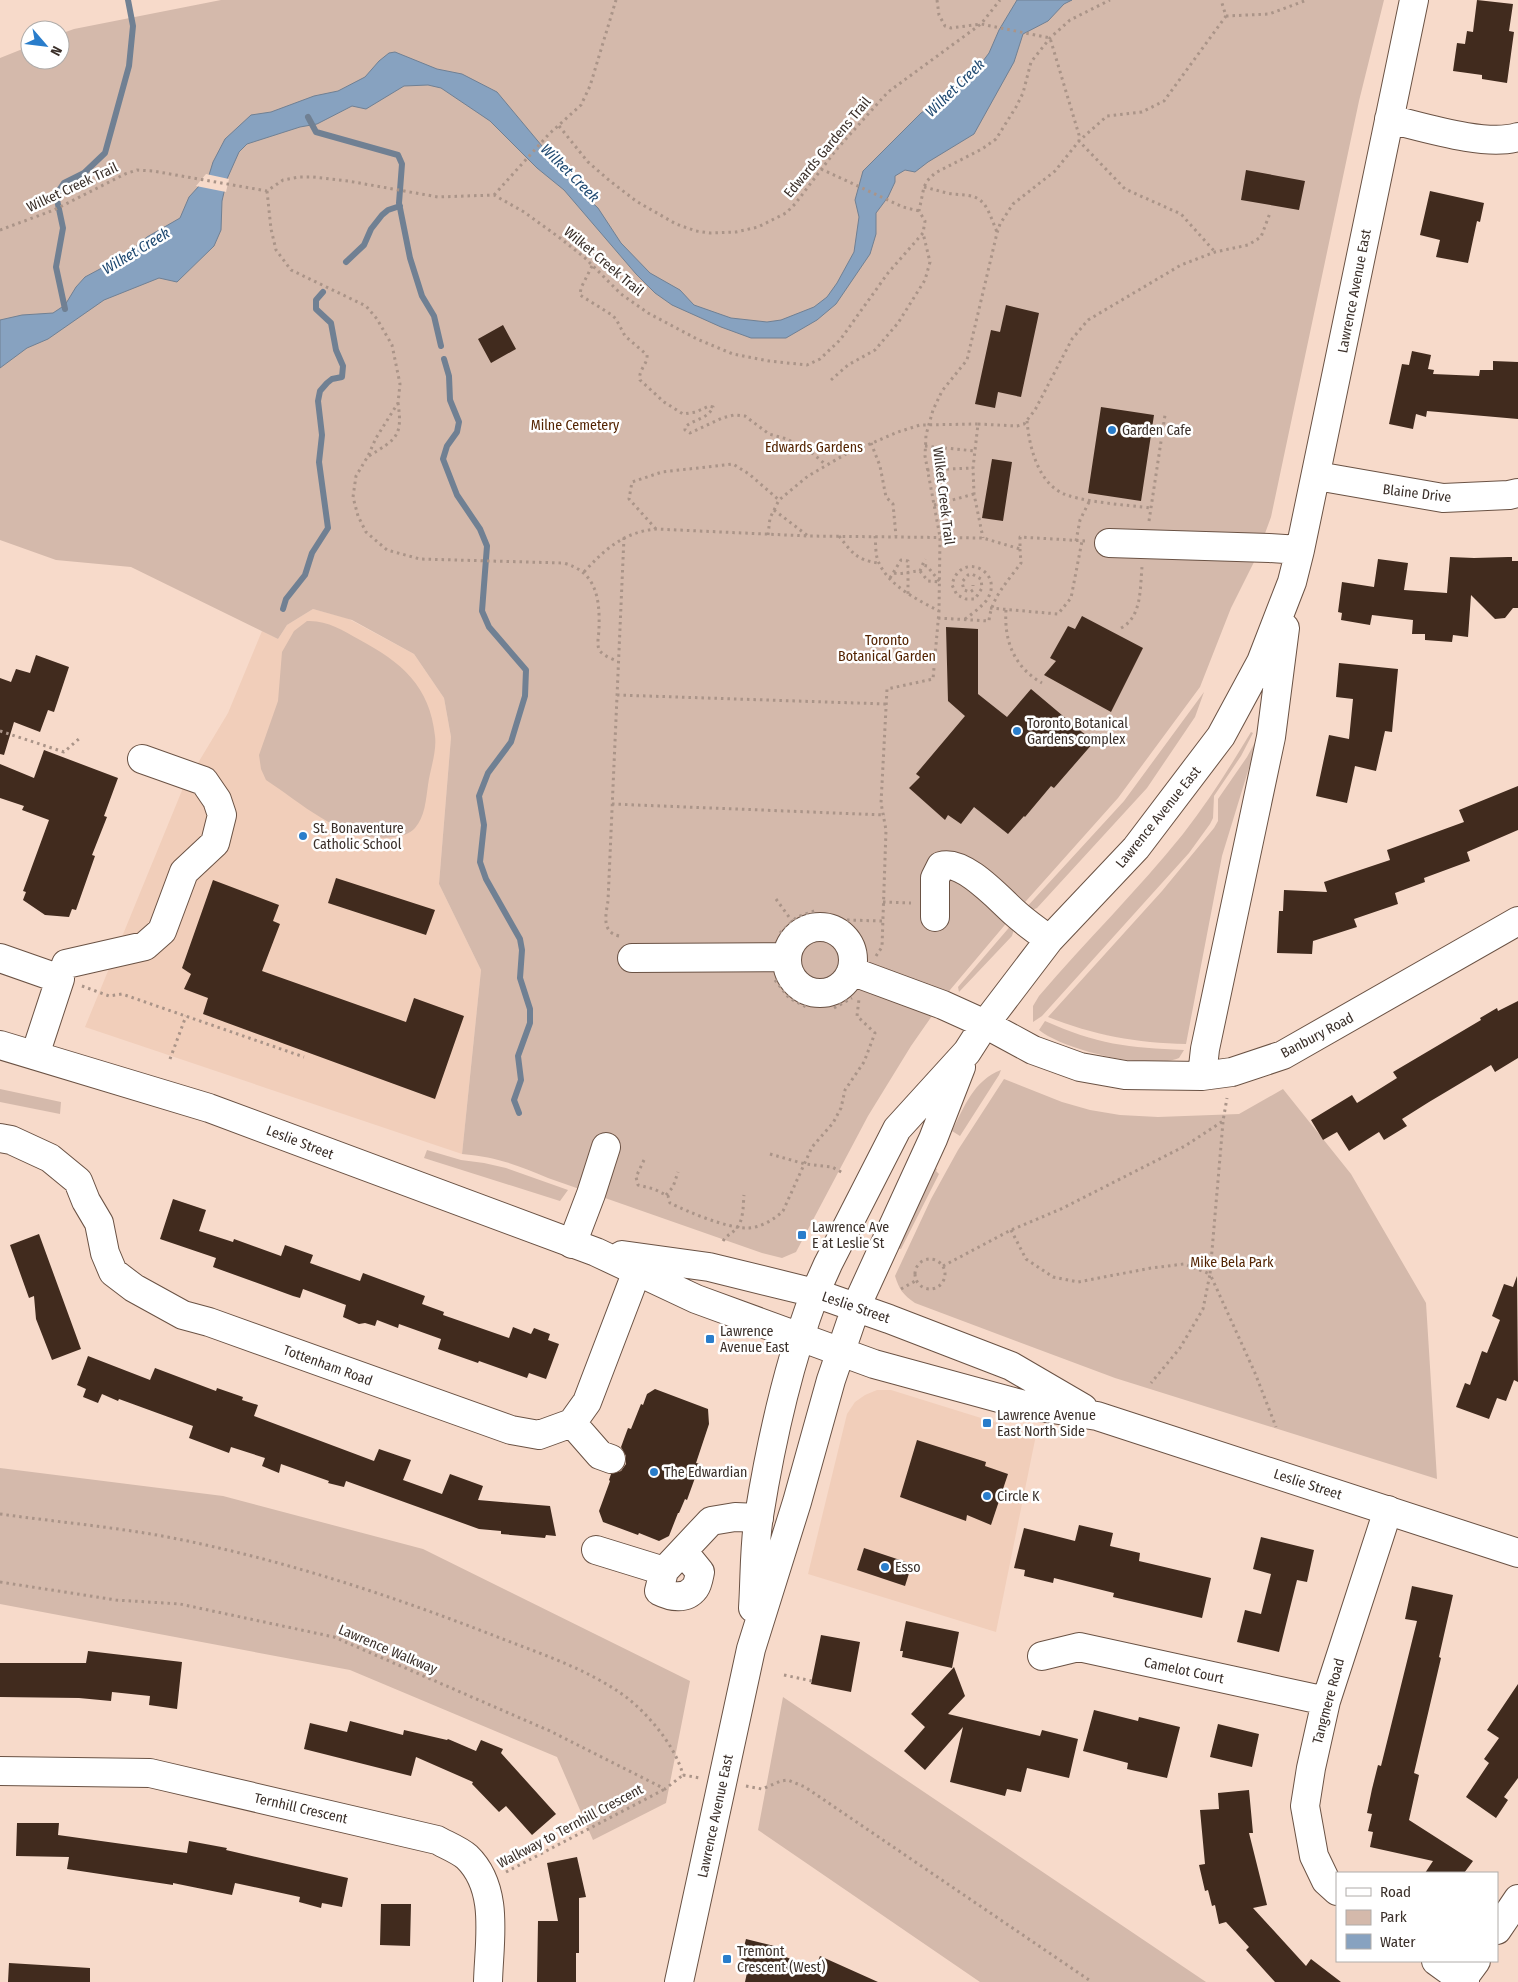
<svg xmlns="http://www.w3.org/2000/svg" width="1518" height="1982" font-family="'Fira Sans Condensed',sans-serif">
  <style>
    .built { fill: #f1ceba }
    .green { fill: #d4b9ab }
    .water { fill: #87a2c0; stroke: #708093 }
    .pier { fill: #f7daca }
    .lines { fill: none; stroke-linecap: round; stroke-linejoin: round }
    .stream { stroke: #708093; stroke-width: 6 }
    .building { fill: #412b1e }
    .minor-casing { stroke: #6a5244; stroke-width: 30 }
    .major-casing { stroke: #6a5244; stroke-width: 30 }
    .path { stroke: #aa9488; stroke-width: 3; stroke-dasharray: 2.5 4; stroke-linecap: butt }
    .minor { stroke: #fff; stroke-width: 28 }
    .major { stroke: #fff; stroke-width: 28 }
    .poi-dot { fill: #297dcb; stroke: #fff; stroke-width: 2 }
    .labels { text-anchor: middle; stroke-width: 5; stroke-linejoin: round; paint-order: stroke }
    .street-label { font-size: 14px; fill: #3a2f29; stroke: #fff }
    .park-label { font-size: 14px; fill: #532301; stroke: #fff }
    .poi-label { font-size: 14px; fill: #3a2f29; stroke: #fff; text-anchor: start }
    .water-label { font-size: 15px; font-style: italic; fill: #1f4971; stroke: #fff }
  </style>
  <rect width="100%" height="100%" fill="#f7daca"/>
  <!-- built -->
  <path class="built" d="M313,609L347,618L414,654L444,698L451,737L439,884L481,970L462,1154L85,1027L183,788L228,713L262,631L278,639L287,625Z
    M877,1390H891L1036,1435L996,1632L808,1574L847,1414L855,1402L865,1395Z"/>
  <!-- green -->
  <path class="green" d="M221,0H1384L1359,101L1271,517L1256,558L1231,608L1200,687L1118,798L1009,920L950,990L911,1046L868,1116L796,1252L782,1258L762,1253L548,1178C517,1165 497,1157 462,1154L481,970L439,884L451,737L444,698L414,654L352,620L313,609L287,625L278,639L131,567L56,560L0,540V58L30,46V60H60V34L74,29Z
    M307,621C327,620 342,630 360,640C401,662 430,686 435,736C437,751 430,770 428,785C426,799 425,817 415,828C410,834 401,836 394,837C345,844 304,805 266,780L261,769L259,755L278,701L282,652L294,631Z
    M1204,692L1195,717L1147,788L1037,908L1030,911L1024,910L1124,801Z
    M1251,732L1253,733L1241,756L1214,796L1213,818L1210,824L1189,853L1042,1016L1033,1022V1006L1039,996C1086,941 1138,890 1183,834C1208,802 1230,767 1251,732Z
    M1259,735L1222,856L1186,1044C1137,1043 1093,1035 1048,1017L1162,891L1214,828L1218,821V799L1247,757Z
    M1013,923L1015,926L1012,936L959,992L958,987Z
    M1045,1021C1096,1044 1129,1048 1184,1050L1179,1058C1149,1071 1064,1050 1039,1030Z
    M1001,1070L999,1075L960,1136L952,1131C964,1107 974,1080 1001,1070Z
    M1004,1079L1062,1102L1090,1110L1120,1115L1158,1117L1239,1114L1283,1089L1351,1174L1426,1303L1437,1479L1115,1378L915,1303C903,1295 899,1289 895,1276L931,1199L958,1150Z
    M0,1089L61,1102L60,1114L0,1102Z
    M427,1150L461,1160L484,1163L506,1168L568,1190L560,1201L424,1158Z
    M933,1167L937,1169L936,1171L939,1174L901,1249L894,1247Z
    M0,1468L223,1496L423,1549L690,1681L666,1803L593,1840L557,1757L350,1670L0,1604Z
    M783,1697L1206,1982H980L758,1830Z"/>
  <!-- water -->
  <path class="water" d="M1017,0H1072L1064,4L1048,21L1023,34L1014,62L974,134L928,162L915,172L905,170L895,176V182L888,197L876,213V234L870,254L836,304L817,320L786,338H751L721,327L672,305L655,293L636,274L564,190L537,168L490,121L441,88L428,85L404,86L366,109L352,106L317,124L300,127L247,144L239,152L227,179L222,201L221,230L214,246L177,282L159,278L104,300L48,339L27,348L0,368V320L22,315L53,313L65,305L76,287L85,277L126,255L147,237L180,218L189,197L209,175L213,162L225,139L251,115L271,112L314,96L338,91L365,77L379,61L389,53L395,52L437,69L462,74L497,92L577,188L598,208L621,243L650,273L680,290L694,305L731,318L767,322L781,320L814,307L827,297L837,283L854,252L859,217L855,200L863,171L921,113L946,97L977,69L989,53L999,30Z"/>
  <!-- pier -->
  <path class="pier" d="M206,174L229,179L226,192L196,186Z"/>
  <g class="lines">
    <!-- stream -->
    <path class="stream" d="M308,117L316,132L398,155L402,164L399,203L410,258L422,296L434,316L441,346
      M346,262L364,245L371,229L382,215L388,210L400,206
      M65,309L56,267L63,228L56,195L64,183L84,173L105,153L129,66L133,26L128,0
      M444,359L449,376L450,400L459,422L457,432L447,446L443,459L457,495L480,529L487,546L482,611L489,627L526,670L525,696L511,742L488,773L479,796L484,825L480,862L486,879L520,939L522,950L520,978L530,1009V1023L518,1056L521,1080L514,1100L519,1113
      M283,609L286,599L305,575L312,553L328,528L319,462L322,435L318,401L320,391L327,383L332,379L342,377L343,366L336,350L331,323L316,309V300L323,292"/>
  </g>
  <!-- building -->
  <path class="building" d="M1477,0L1513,4L1509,31L1514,32L1507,83L1482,79V75L1453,71L1457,43L1465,44L1467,31L1473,32Z
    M1246,170L1305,181L1299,210L1241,200Z
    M1430,191L1484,203L1480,222L1477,221L1468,263L1436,257L1440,240L1420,235Z
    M1006,305L1039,313L1021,397L998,392L995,408L975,404L991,330L1000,332Z
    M503,325L516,349L491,363L478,339Z
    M1412,351L1431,355L1428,369L1434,370L1433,374L1479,376L1480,370H1493V361L1518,362V419L1427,411L1426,417L1416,414L1413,429L1389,424L1402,364L1409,365Z
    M1101,407L1154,415L1141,501L1088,493Z
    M992,459L1012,462L1003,521L982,518Z
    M1450,557L1474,558L1508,557H1512V561H1518V608H1513L1505,618L1495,619L1471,595L1468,637L1453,635L1452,642L1425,640V634H1412L1413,620L1372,615L1370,625L1341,620L1342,613L1338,612L1342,582L1374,587L1378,559L1408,563L1404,590L1447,593Z
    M1082,616L1143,648L1111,712L1044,675L1056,661L1050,658L1068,626L1075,629Z
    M946,627L978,629V694L1007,717L1031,689L1094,742L1054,788L1051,786L1025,817L1024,816L1008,834L974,807L961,824L948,815L945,820L909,788L920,777L916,774L965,716L948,701Z
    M36,655L69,667L54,712L48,710L40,732L14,722L4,755L0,754V678L11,682L16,669L30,673Z
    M1339,663L1398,669L1392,732L1385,731L1376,771L1355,766L1347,803L1316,796L1329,735L1349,739L1353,699L1336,697Z
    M44,750L118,778L104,816L107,817L92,855L95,856L76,910L72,909L69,917L45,915L23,900L26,892L23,891L49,820L22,810L24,806L0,798V764L34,778Z
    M1518,786V830L1467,852L1470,861L1424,878L1425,882L1395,893L1398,904L1354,919L1357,927L1313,941L1312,954L1277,953L1279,911H1283L1284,890L1327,892L1324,882L1390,860L1387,850L1464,822L1459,810Z
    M336,878L435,910L426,935L328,903Z
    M213,880L279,905L273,921L280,924L262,971L406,1022L414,998L464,1016L435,1099L203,1014L208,998L184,989L191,974L182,968Z
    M1518,1001V1058L1495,1072L1491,1065L1429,1102L1402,1119L1407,1126L1384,1140L1379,1132L1349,1151L1337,1132L1323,1140L1311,1120L1352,1095L1357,1103L1397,1078L1393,1072L1481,1020L1480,1018L1497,1008L1498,1011Z
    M173,1199L206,1210L199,1231L233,1242L234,1239L281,1256L285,1245L313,1255L310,1263L360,1281L363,1273L425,1296L422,1304L444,1312L443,1315L509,1338L513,1327L531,1334L534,1328L550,1334L548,1340L559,1344L546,1379L529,1373L527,1378L479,1361L478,1363L438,1349L441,1339L399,1324L398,1328L377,1320L375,1326L365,1323L359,1324L343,1317L346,1305L303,1289L300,1298L293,1296L213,1267L216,1258L160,1239Z
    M39,1234L81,1349L52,1360L36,1319L34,1296L29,1298L10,1245Z
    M1517,1276L1518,1382L1514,1380L1506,1401L1497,1398L1489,1419L1456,1407L1465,1383L1470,1385L1482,1351L1487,1353L1500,1320L1492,1316L1504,1284L1513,1287Z
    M88,1356L150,1380L155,1368L216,1391L217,1388L243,1397L242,1400L258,1405L254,1416L374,1461L379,1449L411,1460L403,1480L442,1494L450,1474L483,1486L478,1500L550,1506L556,1536L546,1535L545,1538L501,1534V1531L479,1529L346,1481L344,1487L328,1483L329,1481L281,1464L279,1473L262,1466L265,1458L231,1447L229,1453L189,1438L193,1426L119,1399L118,1401L102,1394L98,1403L83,1397L86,1389L77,1385Z
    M655,1389L708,1409L709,1424L696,1463L700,1464L687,1500L685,1499L679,1513H678L669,1536L659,1541L639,1533L638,1535L603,1522L599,1511L610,1481L609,1480L611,1474L621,1471L626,1464V1456L621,1447L628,1428L631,1429L641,1404L643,1405L647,1394Z
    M917,1440L986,1462L985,1466L1008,1474L991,1525L967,1515L966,1521L900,1497Z
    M1079,1525L1113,1533L1110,1546L1140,1553L1139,1561L1211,1578L1202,1618L1113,1597L1114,1593L1054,1578L1053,1583L1024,1576L1025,1570L1014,1568L1024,1528L1075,1541Z
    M1261,1537L1314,1550L1307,1582L1297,1580L1279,1652L1237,1642L1245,1610L1261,1614L1271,1574L1253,1569Z
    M864,1548L912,1564L905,1586L857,1570Z
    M1412,1586L1453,1595L1439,1657L1441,1658L1414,1773L1419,1775L1409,1820L1473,1861L1464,1873H1425L1433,1861L1370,1847L1373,1832L1368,1831L1372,1814L1367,1813L1372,1789L1378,1765L1381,1766L1417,1621L1405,1619Z
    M906,1621L959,1632L952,1668L902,1657L903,1651H900Z
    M821,1635L860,1642L851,1692L811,1684Z
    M88,1651L182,1662L177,1709L149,1705L150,1696L112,1692L111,1701L79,1698L0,1697V1663H86Z
    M954,1667L965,1696L948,1714L1040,1736L1042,1730L1078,1739L1069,1778L1027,1768L1021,1792L1007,1789L1005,1796L950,1782L963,1727L925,1770L904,1751L925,1727L911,1714Z
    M1518,1684V1778L1504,1797L1508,1800L1496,1818L1466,1797L1489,1763L1484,1759L1499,1738L1487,1730Z
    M1094,1710L1138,1721L1139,1717L1180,1727L1167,1778L1127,1769L1128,1763L1083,1751Z
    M350,1721L403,1735L404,1730L447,1740L448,1739L476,1751L481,1740L503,1749L501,1753L556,1814L532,1835L506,1806L499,1812L472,1784L473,1782L416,1757L411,1776L304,1749L310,1723L347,1732Z
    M1218,1724L1259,1734L1252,1767L1210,1757Z
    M1249,1790L1253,1833H1249L1267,1905L1253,1908L1306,1966L1311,1959L1341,1982H1275L1246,1950L1249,1947L1226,1922L1219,1924L1215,1905L1212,1906L1208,1890L1205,1891L1199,1865L1205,1864L1200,1810L1219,1809L1218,1793Z
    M17,1823H59L58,1835L187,1853L189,1841L227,1848L226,1850L348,1878L342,1907L322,1903L321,1908L299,1902L300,1897L235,1883L232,1895L173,1883V1885L67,1869L69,1857L16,1856Z
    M577,1857L586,1897L579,1898V1953H576V1982H537L538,1921H558L547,1863Z
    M381,1904H411L410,1946L380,1945Z
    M746,1939L783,1948L781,1955L815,1969L820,1956L878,1982H745L748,1968L739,1966Z
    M9,1963L90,1968V1982H8Z"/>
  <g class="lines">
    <defs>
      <path id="minor" d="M1389,119C1423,127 1485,147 1518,137
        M1317,476L1443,498L1509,495L1518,493
        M1109,543L1269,548L1300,550
        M935,917V878L941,866C964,859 999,899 1015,913C1026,923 1038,931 1049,940
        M787 960a33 33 0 1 1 66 0a33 33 0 1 1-66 0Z
        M0,958L60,979L35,1055
        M632,958L787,957
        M66,964L145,946L162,931L184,872L215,843L222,815L217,800L204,781L142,759
        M851,971L943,1005L985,1024L1033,1050L1080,1067L1125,1075L1202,1076L1232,1072L1283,1055L1518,921
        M1202,1076L1205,1049L1271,737L1285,628
        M0,1138L11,1140L50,1158L78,1181L86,1201L99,1223L105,1253L113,1272L134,1288L183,1315L209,1322L511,1430L539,1435L572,1423L587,1402L637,1271
        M572,1244L591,1194L606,1147
        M815,1293L828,1264L897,1129L967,1052L985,1024L1049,940L1136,848L1221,736L1261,662L1292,582L1300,550L1414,0
        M856,1307L933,1139L961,1067
        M572,1423L600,1455L611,1459
        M596,1550L664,1571L711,1521L735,1517L759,1518
        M664,1571L659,1591C671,1597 686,1600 695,1588C698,1584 699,1577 700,1572L683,1551
        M1042,1656L1079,1647L1326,1701
        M0,1771L150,1773L437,1840C446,1845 459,1850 467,1857C500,1889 489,1941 488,1982
        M1337,1891L1326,1881L1314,1856L1305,1806L1311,1768L1326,1701L1388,1510
        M1497,1930L1518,1899
        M1436,1961L1465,1982
        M1462,1980L1476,1961"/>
      <path id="major" d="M0,1045L209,1108L596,1252L696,1299L874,1364L1021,1404L1097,1416L1518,1553
        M622,1255L709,1267L815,1293L889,1319L1011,1366L1083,1408
        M753,1608C755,1578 754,1546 759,1516C771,1441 788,1365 815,1293
        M679,1982L751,1649L797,1502L831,1380L856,1307"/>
    </defs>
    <!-- minor casing -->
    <use href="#minor" class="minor-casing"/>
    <!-- major casing -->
    <use href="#major" class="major-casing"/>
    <!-- path -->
    <path class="path" d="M937,0L939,15L945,26L951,28L981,24L1050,38L1079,135V141L1125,189L1181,214L1215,252
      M1226,16L1269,14L1307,0
      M559,126L588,162L610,181L636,201L676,224L696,231L710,233L736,232L758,227L786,213L795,204L836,150L888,92L981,24L1000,0
      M821,169L903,207L919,211
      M924,187C932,189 939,191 947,193C960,196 974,192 984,204C990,212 993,223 997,232
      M267,191L271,229L276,250L291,270L366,306L377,319L392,345L400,384L398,403L376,438L368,456L356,476L353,497L358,516L366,532L387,550L420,559L563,563C596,571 600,598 599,628C599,636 596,645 600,651C604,656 612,659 617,661
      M494,195L549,134L581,105L590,86L616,0
      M0,230L54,210L125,174L137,170L153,171L267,191L283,180L299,177H313L348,181L438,197L494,195L524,212L560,238L585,258L621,294L648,313L697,339L733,354L769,361L807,365L820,359L840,340L888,273L923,233L925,221L919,211L924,187L927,181L935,173L982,149L996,139L1016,107L1023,93L1031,62L1050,38L1070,20L1110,0
      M592,266L581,288L580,295L612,315L616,319L625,336L647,355C648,364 638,370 640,380L664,402L683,414L696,412L709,406L713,407C708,419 694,419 685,427V430L690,433L722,418L734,415L745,416L769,434L787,439L811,452L826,465
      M831,380L848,365L875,350L898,323L925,280L930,262L923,233
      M1027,421C1029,445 1037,479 1060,492C1077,502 1129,505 1151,508
      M978,424L1017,426L1024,424L1035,410L1072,339L1088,320L1181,265L1215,252L1248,245L1261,237L1270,213
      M871,443L880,466L886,497L893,504L896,536
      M925,446L975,451
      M369,456C396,439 403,437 398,403
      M927,470L973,468
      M934,505L974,494
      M774,510L808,536
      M1149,521L1165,415
      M656,529L629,499L632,482L662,472L733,464L749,474L779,500
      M768,535L770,518L779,500L808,476L846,454L898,432L920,425L978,424L973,468L974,494L983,538
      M839,536C852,553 857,560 878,563
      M875,536C876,544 875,556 879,563C889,586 918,600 939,611
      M1076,541L1080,520L1090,500
      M920,571L928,581L940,582L927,566L922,565
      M584,572C605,549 624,532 656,529L808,536L983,538L1020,549V537L1086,541
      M894,573C903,575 910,571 920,571L925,559
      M890,578L901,560L908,561V594
      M990,608L1058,614L1071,598L1082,541
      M1006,610C1004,641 1014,667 1042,683
      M938,618L989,621C991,598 1008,581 1021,563L1020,549
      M965,619C972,614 980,608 986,601C1007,572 960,549 952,585L957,595L966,599H975L982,588L981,579L972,574L968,575L962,582L964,590L970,592L973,590V585
      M1121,628C1142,617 1140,588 1142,567
      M617,695L886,704
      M0,731L64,752L81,737
      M612,804L885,815
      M776,899L792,921
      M883,902L911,903
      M847,920L882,921
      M780,933L797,917L817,910
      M619,936C601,932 606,914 608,901L624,537
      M876,956L882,947L886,830L881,803L887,689L933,679L939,611L940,537L925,456L926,435L933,410L942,391L967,360L997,233L1000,224L1013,204L1055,171L1079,141L1107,116L1142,112L1164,101L1226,16L1221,0
      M775,980L789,998L808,1008
      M82,986L109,996L122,994L304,1057
      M834,1008L852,998
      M170,1059L186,1016
      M1223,1122L1210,1274L1255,1373L1276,1427
      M770,1154L805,1164L832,1167L843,1173
      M644,1160L636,1177L638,1185L654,1189L668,1196L670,1203C688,1212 729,1229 748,1228C760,1228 775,1219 783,1211L812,1147L833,1123L841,1108L845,1090L864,1062L875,1033L857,1016L859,999
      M666,1195L673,1187L678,1172
      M1011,1230L1026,1259L1053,1277L1078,1282L1151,1268L1184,1264L1210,1274L1203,1309L1180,1348L1151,1383
      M723,1241C727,1235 731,1234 735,1230C744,1222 743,1205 744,1195
      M915 1274a15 15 0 1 1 30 0a15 15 0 1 1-30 0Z
      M943,1266L1011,1230L1061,1209L1185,1146L1223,1121L1227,1098
      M901,1289L917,1280
      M0,1514C57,1522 116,1527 173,1538C283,1560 390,1595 495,1636C536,1652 579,1666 616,1690C643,1707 675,1744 683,1775
      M0,1582L116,1600L180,1604L334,1637L550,1731L665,1789L683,1775
      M784,1675L812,1681
      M683,1775L700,1778
      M746,1786L762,1789L781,1781L788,1780L805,1787L1092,1982
      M506,1872L665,1789"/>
    <!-- minor -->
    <use href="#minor" class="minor"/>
    <!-- major -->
    <use href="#major" class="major"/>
  </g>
  <!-- markers -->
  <g class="poi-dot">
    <circle cx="1112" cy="430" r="5"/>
    <circle cx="1017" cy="731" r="5"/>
    <circle cx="303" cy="836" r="5"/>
    <rect x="797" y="1230" width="10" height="10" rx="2.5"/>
    <rect x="705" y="1334" width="10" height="10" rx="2.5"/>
    <rect x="982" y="1418" width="10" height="10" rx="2.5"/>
    <circle cx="654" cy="1472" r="5"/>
    <circle cx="987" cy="1496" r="5"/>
    <circle cx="885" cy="1567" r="5"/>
    <rect x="722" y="1954" width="10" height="10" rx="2.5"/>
  </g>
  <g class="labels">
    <!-- street labels -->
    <g class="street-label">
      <text transform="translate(827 147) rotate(-50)" y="5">Edwards Gardens Trail</text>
      <text transform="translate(72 187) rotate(-25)" y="5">Wilket Creek Trail</text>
      <text transform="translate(604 261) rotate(40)" y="5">Wilket Creek Trail</text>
      <text transform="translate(1354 291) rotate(-79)" y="5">Lawrence Avenue East</text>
      <text transform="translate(1417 493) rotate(7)" y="5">Blaine Drive</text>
      <text transform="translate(944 496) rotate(83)" y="5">Wilket Creek Trail</text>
      <text transform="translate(1158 817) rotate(-51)" y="5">Lawrence Avenue East</text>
      <text transform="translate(1317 1035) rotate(-28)" y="5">Banbury Road</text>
      <text transform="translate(300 1142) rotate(21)" y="5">Leslie Street</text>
      <text transform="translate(856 1307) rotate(19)" y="5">Leslie Street</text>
      <text transform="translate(328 1365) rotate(20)" y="5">Tottenham Road</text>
      <text transform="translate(1308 1484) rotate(18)" y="5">Leslie Street</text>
      <text transform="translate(388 1649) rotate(23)" y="5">Lawrence Walkway</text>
      <text transform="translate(1184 1670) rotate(12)" y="5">Camelot Court</text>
      <text transform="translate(1328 1701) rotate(-75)" y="5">Tangmere Road</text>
      <text transform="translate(301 1808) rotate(13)" y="5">Ternhill Crescent</text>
      <text transform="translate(715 1816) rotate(-78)" y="5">Lawrence Avenue East</text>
      <text transform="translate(570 1826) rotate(-28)" y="5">Walkway to Ternhill Crescent</text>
    </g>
    <!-- park labels -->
    <g class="park-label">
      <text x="575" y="430">Milne Cemetery</text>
      <text x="814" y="452">Edwards Gardens</text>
      <text x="887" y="645">Toronto<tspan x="887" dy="16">Botanical Garden</tspan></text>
      <text x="1232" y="1267">Mike Bela Park</text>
    </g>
    <!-- poi labels -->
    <g class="poi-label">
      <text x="1122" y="435">Garden Cafe</text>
      <text x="1027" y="728">Toronto Botanical<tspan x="1027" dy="16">Gardens complex</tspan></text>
      <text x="313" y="833">St. Bonaventure<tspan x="313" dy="16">Catholic School</tspan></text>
      <text x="812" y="1232">Lawrence Ave<tspan x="812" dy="16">E at Leslie St</tspan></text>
      <text x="720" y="1336">Lawrence<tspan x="720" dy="16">Avenue East</tspan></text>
      <text x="997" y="1420">Lawrence Avenue<tspan x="997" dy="16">East North Side</tspan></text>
      <text x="664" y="1477">The Edwardian</text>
      <text x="997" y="1501">Circle K</text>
      <text x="895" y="1572">Esso</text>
      <text x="737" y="1956">Tremont<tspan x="737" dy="16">Crescent (West)</tspan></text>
    </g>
    <!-- water labels -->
    <g class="water-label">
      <text transform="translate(955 88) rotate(-44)" y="5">Wilket Creek</text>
      <text transform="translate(570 173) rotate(45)" y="5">Wilket Creek</text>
      <text transform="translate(136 251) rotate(-31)" y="5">Wilket Creek</text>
    </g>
  </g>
  <!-- legend -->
  <rect x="1336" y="1872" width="162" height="90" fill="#ffffff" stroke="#b0aca9"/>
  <rect x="1346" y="1888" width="25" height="8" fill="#ffffff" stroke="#b0aca9"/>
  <text x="1380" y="1897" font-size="15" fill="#3a2f29">Road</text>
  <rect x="1346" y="1910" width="25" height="15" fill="#d4b9ab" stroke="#b0aca9"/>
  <text x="1380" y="1922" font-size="15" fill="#3a2f29">Park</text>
  <rect x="1346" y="1934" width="25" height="15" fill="#87a2c0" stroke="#b0aca9"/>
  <text x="1380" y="1947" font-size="15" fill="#3a2f29">Water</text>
  <!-- north arrow -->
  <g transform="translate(45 45) rotate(118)"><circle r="24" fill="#ffffff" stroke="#b0aca9"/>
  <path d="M0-4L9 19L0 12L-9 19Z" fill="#297dcb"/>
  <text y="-8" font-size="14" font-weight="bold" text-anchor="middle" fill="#3a2f29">N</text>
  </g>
</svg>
